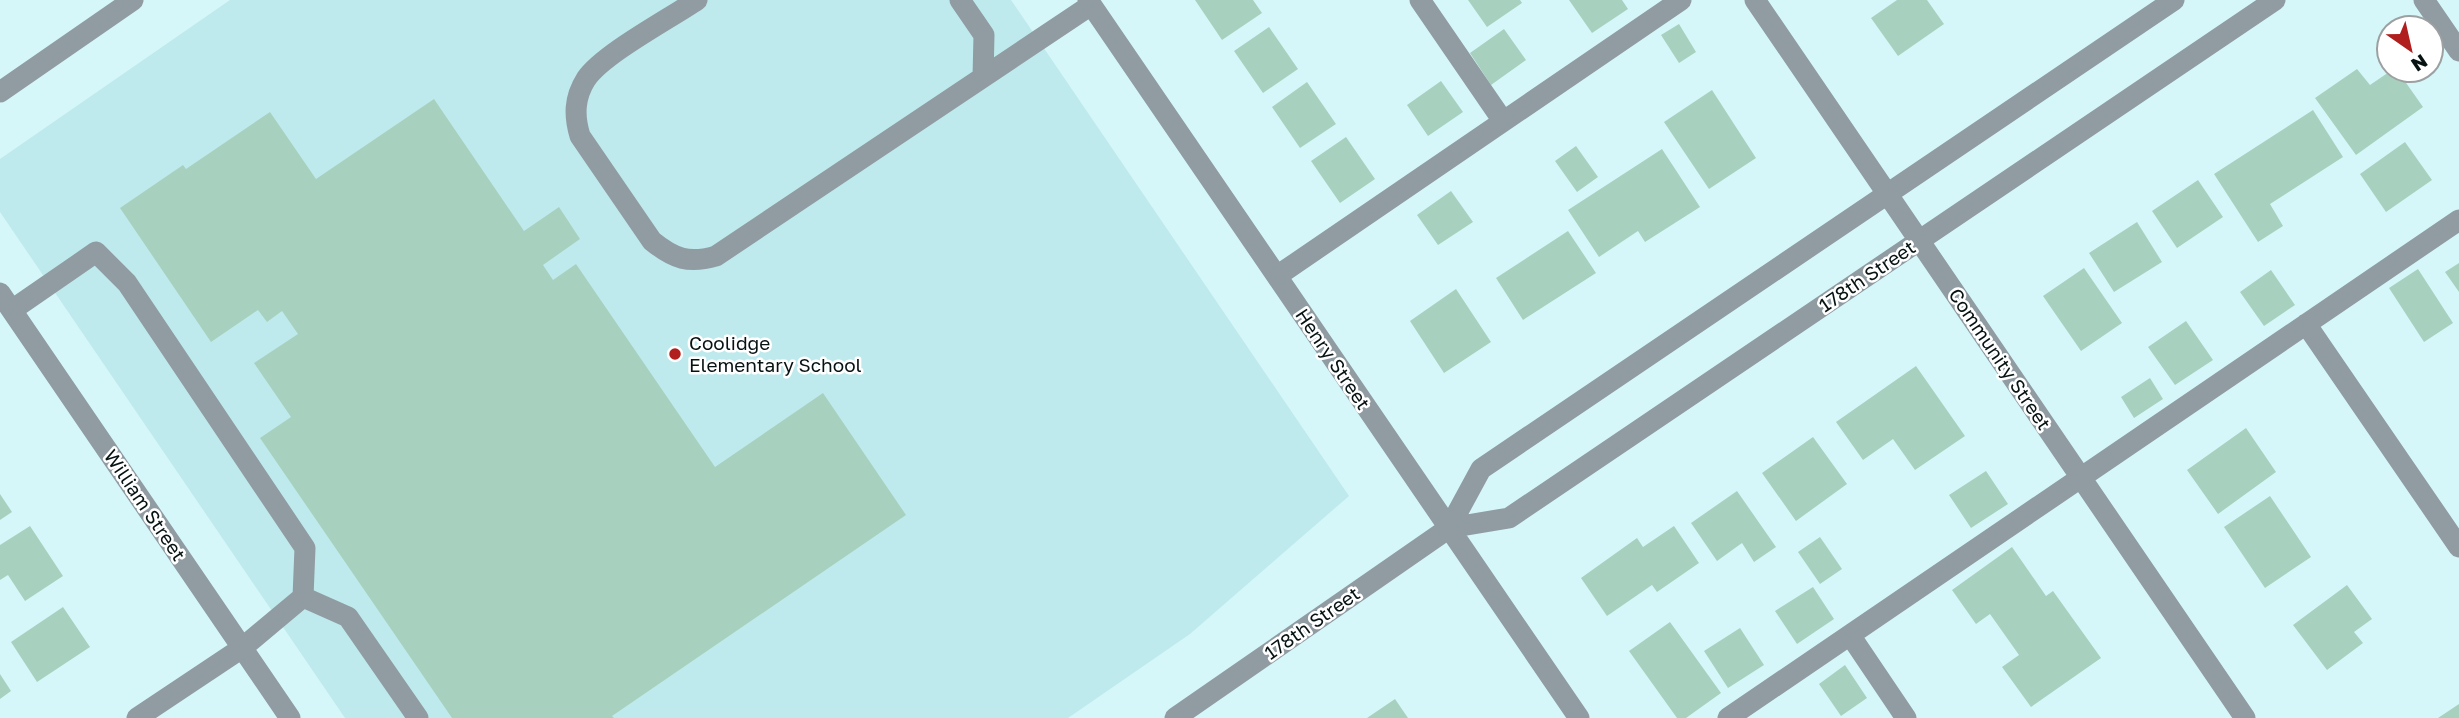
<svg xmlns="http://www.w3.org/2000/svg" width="2459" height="718" font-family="'Golos Text',sans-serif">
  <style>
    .built { fill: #beeaed }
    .building { fill: #a7d1be }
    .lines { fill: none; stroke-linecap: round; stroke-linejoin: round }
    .minor { stroke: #919ba2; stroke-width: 21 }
    .poi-dot { fill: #b01f1d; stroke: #fff; stroke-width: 2.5 }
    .labels { text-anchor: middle; stroke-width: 5; stroke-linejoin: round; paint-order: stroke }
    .street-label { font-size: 19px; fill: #071213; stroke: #fff }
    .poi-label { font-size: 19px; fill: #071213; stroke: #fff; text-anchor: start }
  </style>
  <rect width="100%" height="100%" fill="#d5f7f9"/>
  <!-- built -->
  <path class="built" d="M230,0H1011L1349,496L1190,634L1068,718H345L0,212V159Z"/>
  <!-- building -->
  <path class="building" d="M1195,0H1253L1262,13L1222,40Z
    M1468,0H1520L1522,3L1487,27Z
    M1569,0H1622L1628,9L1592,33Z
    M1897,0H1927L1944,24L1898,56L1871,18Z
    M1679,24L1696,52L1679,63L1661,35Z
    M1269,27L1298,69L1263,93L1234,51Z
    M1504,29L1526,60L1491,85L1470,53Z
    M2357,69L2370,85L2392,70H2397L2423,107L2356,155L2315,98Z
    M1441,81L1463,112L1428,136L1407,105Z
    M1307,82L1336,124L1300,148L1272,107Z
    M1712,90L1756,158L1709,189L1664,122Z
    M434,99L524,231L559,207L580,239L543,265L553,280L576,264L715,467L823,393L906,515L612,716L614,718H452L260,438L291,417L254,363L298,334L282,311L267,322L258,310L211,342L120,208L183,165L186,169L270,112L316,179Z
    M2313,110L2343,157L2270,204L2283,226L2258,242L2214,174Z
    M1346,137L1375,179L1340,203L1311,161Z
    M2405,142L2432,180L2386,212L2360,174Z
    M1576,146L1598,177L1577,192L1555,161Z
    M1662,149L1700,207L1645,242L1638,231L1599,257L1568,210Z
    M2198,180L2223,217L2177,248L2152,211Z
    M1451,191L1473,222L1438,245L1417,215Z
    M2137,222L2162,262L2114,292L2089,253Z
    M1568,231L1596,273L1523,320L1496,278Z
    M2459,263V292L2445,272Z
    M2084,268L2122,323L2081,351L2043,296Z
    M2418,269L2453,323L2424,342L2389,288Z
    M2271,270L2295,305L2264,326L2240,292Z
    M1456,289L1491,342L1444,373L1410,321Z
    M2186,321L2213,360L2175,385L2148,347Z
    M1916,366L1965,436L1915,470L1893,439L1863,460L1836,422Z
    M2150,378L2163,399L2134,418L2121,397Z
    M2246,428L2276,472L2218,514L2187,470Z
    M1813,437L1847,484L1796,521L1762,473Z
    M1986,471L2008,504L1971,528L1949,495Z
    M1737,491L1776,547L1754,562L1742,543L1717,561L1691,523Z
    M0,494L12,512L0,520Z
    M2270,496L2311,557L2265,588L2224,527Z
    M30,526L63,576L25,601L8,575L0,580V545Z
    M1674,526L1699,563L1657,592L1652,585L1607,616L1581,578L1637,538L1643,547Z
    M1820,537L1842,569L1820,584L1798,552Z
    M2012,547L2046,596L2053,591L2101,658L2031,707L2002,667L2019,655L1990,614L1976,624L1952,590Z
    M2347,585L2372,619L2354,632L2363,643L2327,670L2293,625Z
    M1813,587L1834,619L1797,644L1775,611Z
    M63,607L90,647L37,682L11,642Z
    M1670,622L1721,693L1686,718H1677L1629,651Z
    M1740,628L1764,665L1728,688L1704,651Z
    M1845,665L1867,698L1841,716L1819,684Z
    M0,674L11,691L0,699Z
    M1395,699L1408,718H1367Z
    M2459,704V718H2438Z"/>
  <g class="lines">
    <!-- minor -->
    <path class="minor" d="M697,0C669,19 603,54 586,79C574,98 574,116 580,136L652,241C674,259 689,264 716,256L1091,5
      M960,0L984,35L983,77
      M1088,0L1579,718
      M1420,0L1503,121
      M1755,0L2245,718
      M2424,0L2459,51
      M0,92L133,0
      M1277,276L1681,0
      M0,293L290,718
      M12,310L96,252L127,283L305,548L303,597L242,648L137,718
      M2306,324L2459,547
      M1449,528L1481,469L2174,0
      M303,597L348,617L418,718
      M1850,635L1906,718
      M1175,718L1449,528L1509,518L2275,0
      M1728,718L2459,220"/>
  </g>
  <!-- markers -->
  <circle class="poi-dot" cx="675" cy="354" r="7"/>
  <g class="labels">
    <!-- street labels -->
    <g class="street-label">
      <text transform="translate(1867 276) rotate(-34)" y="7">178th Street</text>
      <text transform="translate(1333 359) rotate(56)" y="7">Henry Street</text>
      <text transform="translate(2000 359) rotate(56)" y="7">Community Street</text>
      <text transform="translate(145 505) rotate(56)" y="7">William Street</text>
      <text transform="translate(1312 623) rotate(-35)" y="7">178th Street</text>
    </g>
    <!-- poi labels -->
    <g class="poi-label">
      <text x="689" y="350">Coolidge<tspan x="689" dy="22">Elementary School</tspan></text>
    </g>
  </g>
  <!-- north arrow -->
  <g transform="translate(2410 49) rotate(146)"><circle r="33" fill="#ffffff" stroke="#9ca0a1" stroke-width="2"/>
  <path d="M0-5L12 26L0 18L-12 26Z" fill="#b01f1d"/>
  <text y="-10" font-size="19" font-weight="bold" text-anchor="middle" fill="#071213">N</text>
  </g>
</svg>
